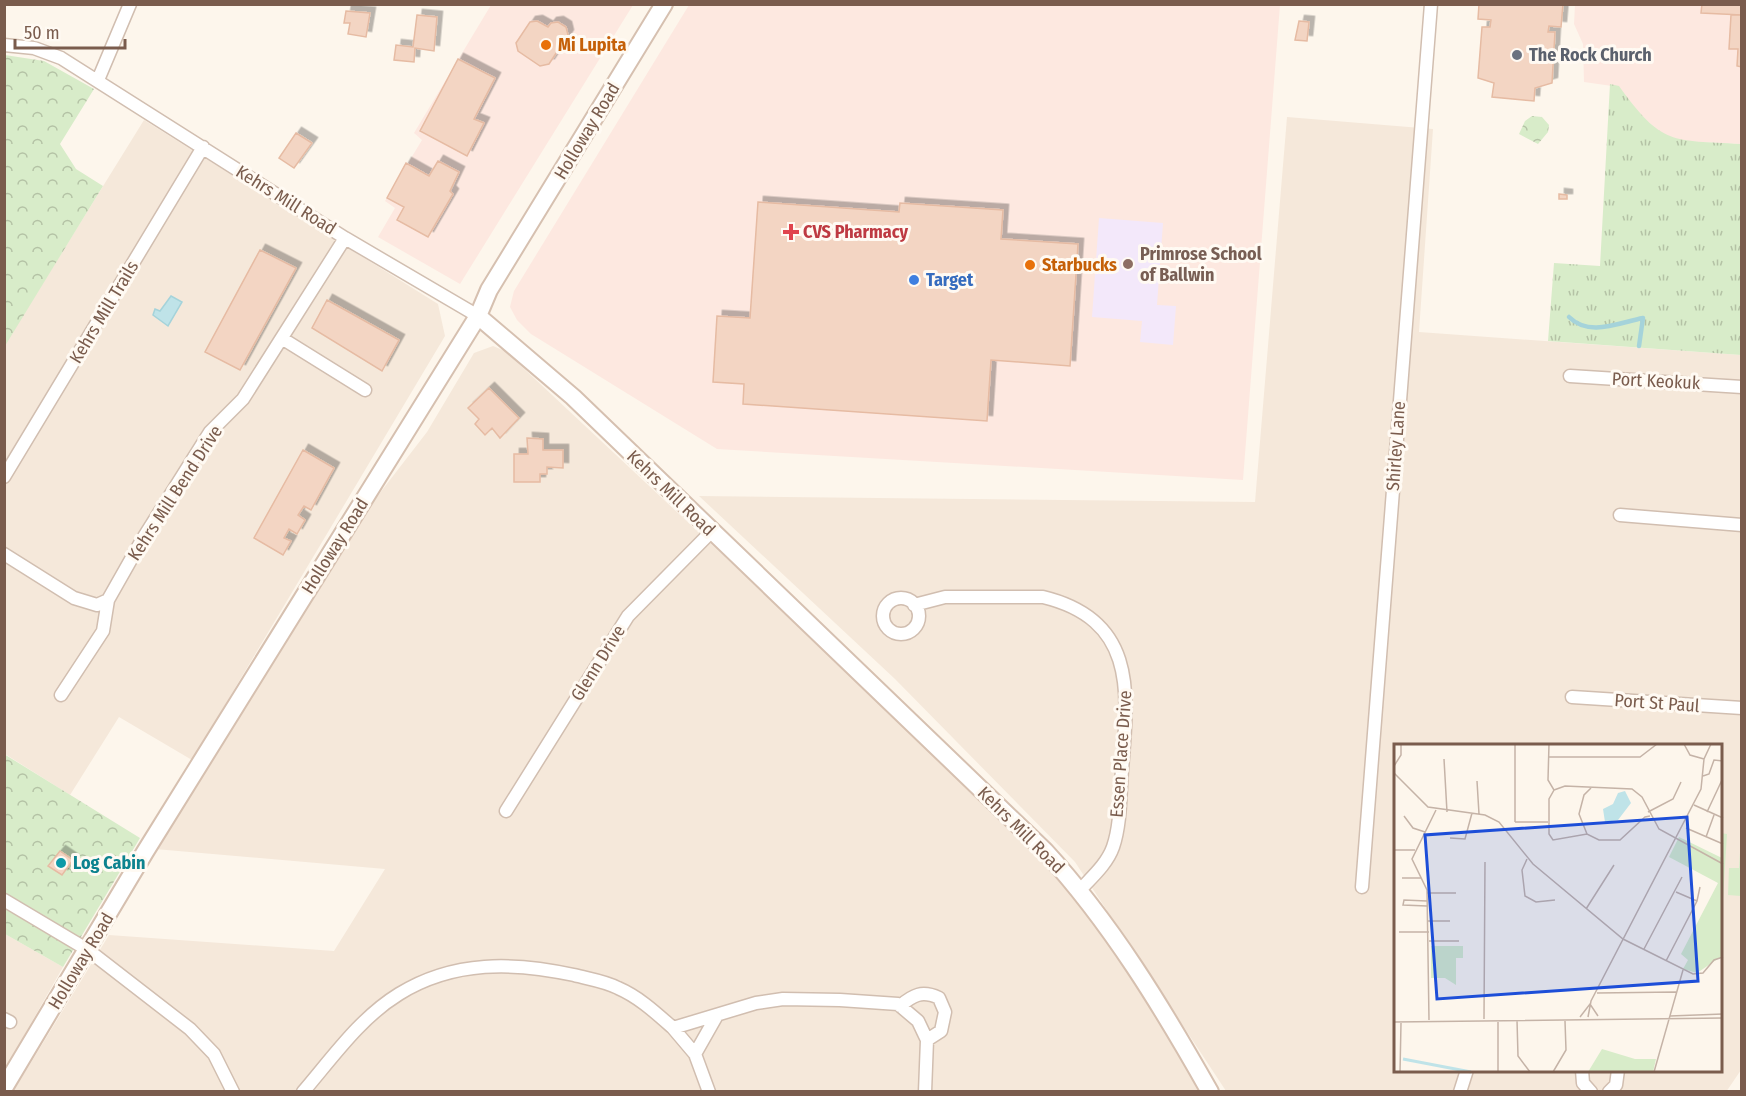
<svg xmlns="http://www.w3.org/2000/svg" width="1746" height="1096" font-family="'Fira Sans Condensed',sans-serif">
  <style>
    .residential { fill: #f5e8da; fill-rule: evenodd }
    .commercial { fill: #fde8e0 }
    .education { fill: #f3e8fa }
    .grass { fill: url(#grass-tufts) }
    .park { fill: url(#park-crowns) }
    .pitch { fill: #d8ecc9 }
    .water { fill: #bfe3e8; stroke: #a5d3da; stroke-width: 1.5 }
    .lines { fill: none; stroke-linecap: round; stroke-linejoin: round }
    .stream { stroke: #a5d3da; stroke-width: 4.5 }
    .building { fill: #f3d5c3; stroke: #e6bba3; stroke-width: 1.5; filter: url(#shadow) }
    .street-casing { stroke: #d1beb0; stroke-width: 15 }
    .secondary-casing { stroke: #d6c0b0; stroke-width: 20 }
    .street { stroke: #fff; stroke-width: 12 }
    .secondary { stroke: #fff; stroke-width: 16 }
    .food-dot { fill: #e8710a; stroke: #fffaf3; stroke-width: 2 }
    .worship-dot { fill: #6b7280; stroke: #fffaf3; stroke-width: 2 }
    .health-dot { fill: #e0444e; stroke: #fffaf3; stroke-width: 2 }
    .education-dot { fill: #8d6e63; stroke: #fffaf3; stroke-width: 2 }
    .shop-dot { fill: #3f7fe0; stroke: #fffaf3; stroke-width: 2 }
    .culture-dot { fill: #0f9aa8; stroke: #fffaf3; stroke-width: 2 }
    .labels { text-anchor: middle; stroke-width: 6; stroke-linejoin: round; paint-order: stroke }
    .food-label { font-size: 18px; font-weight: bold; fill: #c56008; stroke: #fffaf3; text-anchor: start }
    .worship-label { font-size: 18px; font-weight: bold; fill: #5b616d; stroke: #fffaf3; text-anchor: start }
    .street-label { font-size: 18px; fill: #7a5c4d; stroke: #fffaf3 }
    .health-label { font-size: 18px; font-weight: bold; fill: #be3a42; stroke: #fffaf3; text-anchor: start }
    .education-label { font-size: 18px; font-weight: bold; fill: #785e54; stroke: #fffaf3; text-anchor: start }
    .shop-label { font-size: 18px; font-weight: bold; fill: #366cbe; stroke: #fffaf3; text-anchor: start }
    .culture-label { font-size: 18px; font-weight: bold; fill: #0d838f; stroke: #fffaf3; text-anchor: start }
    .inset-river { fill: none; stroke: #bfe3e8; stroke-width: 3 }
    .inset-road { fill: none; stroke: #c5b3a7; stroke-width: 1.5 }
    .view { fill: #1d4ed8; fill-opacity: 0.15; stroke: #1d4ed8; stroke-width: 3 }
    .inset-edge { fill: none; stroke: #7a5c4d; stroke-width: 3 }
  </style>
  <defs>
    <pattern id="grass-tufts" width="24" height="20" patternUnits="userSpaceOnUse" patternTransform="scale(1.5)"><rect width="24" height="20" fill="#d8ecc9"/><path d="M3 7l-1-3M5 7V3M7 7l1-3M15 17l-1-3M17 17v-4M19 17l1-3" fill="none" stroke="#b4c2a5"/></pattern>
    <pattern id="park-crowns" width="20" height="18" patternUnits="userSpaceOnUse" patternTransform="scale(1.5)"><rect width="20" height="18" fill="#d8ecc9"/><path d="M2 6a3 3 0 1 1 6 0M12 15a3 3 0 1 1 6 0" fill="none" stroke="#b4c2a5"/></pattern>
    <filter id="shadow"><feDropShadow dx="5.5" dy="-5.5" stdDeviation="0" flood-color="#0004"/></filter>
  </defs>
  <rect width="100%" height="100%" fill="#fdf6ec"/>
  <!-- residential -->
  <path class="residential" d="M1287,117L1433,129L1419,332L1741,355V1070L1726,1092L1226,1091L1075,862L895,679L699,496L1255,502ZM1395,745H1720V1070H1395Z
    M144,120L438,304L445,336L192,760L119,717L70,795L5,754L4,346Z
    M493,346L505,351L1023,836L1102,927L1200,1091L13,1092L109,935L334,951L385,869L155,849L376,498L427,432L474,353Z
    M5,934L63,967L5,1069Z"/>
  <!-- commercial -->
  <path class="commercial" d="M491,5H633L460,284L378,237L395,208L385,201L422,140L414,133Z
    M689,5H1280L1243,480L717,449L531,334L517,320L510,307L514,291Z
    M1575,5H1741V144L1679,141L1660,133L1637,111L1619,87L1584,82L1583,44L1574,24Z"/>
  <!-- education -->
  <path class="education" d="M1099,218L1163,223L1157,305L1176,306L1173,345L1140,342L1142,321L1092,317Z"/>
  <!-- grass -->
  <path class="grass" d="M1610,84L1619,86C1662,146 1672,140 1741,144V355L1548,341L1554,263L1600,266Z"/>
  <!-- park -->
  <path class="park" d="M5,55L44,61L94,89L60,144L76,169L103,186L5,346Z
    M1532,116L1542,117L1549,125L1548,132L1538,144L1519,134L1525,121Z
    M4,754L140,838L63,967L5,934Z
    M1721,833L1727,834L1722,914H1720Z"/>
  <!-- pitch -->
  <path class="pitch" d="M1741,836V896L1728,895L1729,868H1739Z"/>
  <!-- water -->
  <path class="water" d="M171,296L182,302L168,326L153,315L155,309L160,311Z"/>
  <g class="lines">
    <!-- stream -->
    <path class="stream" d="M1569,317C1589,337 1618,323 1643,318
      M1639,346L1643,318"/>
  </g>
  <!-- building -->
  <path class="building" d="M1479,4H1563L1561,27L1549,26L1548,32H1555L1552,83L1535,88L1534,101L1492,97L1494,83L1478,78L1482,27H1490L1491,20L1478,19Z
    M1702,4H1742V15L1701,13Z
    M346,11L370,13L366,37L348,34L350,23H344Z
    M417,15L437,17L434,51L415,48L414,62L394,60L396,45L413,47Z
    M1731,15H1742V67L1737,66L1738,49H1729Z
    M537,21L548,27L551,23L558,22L566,27L568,35L549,64L540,66L518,51L516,43L530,22Z
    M1299,21L1309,22L1307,41L1295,40Z
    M458,59L495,78L474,119L484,123L467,156L420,131Z
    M296,133L312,143L294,168L279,158Z
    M438,161L459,172L450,191L453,194L428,237L397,220L404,207L387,198L406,163L429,176Z
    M1559,194L1567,195V199H1559Z
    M758,202L899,212L900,203L1003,210L1001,239L1078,244L1070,366L991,360L987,421L743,404L744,384L713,382L717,316L750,318Z
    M260,250L296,268L240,370L205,352Z
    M327,300L399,340L382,371L312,328Z
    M489,388L519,418L500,438L492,428L485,435L475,424L479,419L468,408Z
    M527,438L543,439V450H563V468L547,467V474H540V482H514V454H528Z
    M303,450L334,468L311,510L304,506L298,515L305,520L297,534L289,529L284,538L291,541L283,555L254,538Z
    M60,851L73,860L62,875L48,866Z"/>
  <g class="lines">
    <defs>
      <path id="street" d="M4,45L34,48L61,58L345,238L478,316
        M98,80L130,4
        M283,339L365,390
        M1570,376L1742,387
        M4,477L203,147
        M1620,515L1742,525
        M4,554L74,598L97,605L108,600
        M883 616a18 18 0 1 1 36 0a18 18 0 1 1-36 0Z
        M914,605L945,597H1043C1138,620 1128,694 1122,770C1120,794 1121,824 1113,847C1107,864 1092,877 1080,890
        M61,695L103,631L108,600L142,540L210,432L243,399L345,238
        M1572,697L1742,708
        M506,811L628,616L711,532
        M1362,887L1431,4
        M4,900L88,950L190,1029L214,1054L233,1092
        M900,1006C913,995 922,990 939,998L945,1012L941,1031L927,1040
        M4,1019L10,1022
        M673,1028L695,1054L709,1092
        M695,1054L716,1017
        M1582,1070L1583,1083L1591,1092
        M303,1092C333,1057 360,1018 399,994C454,960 514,962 574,975C589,979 605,981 618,988C639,997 656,1013 673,1028L756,1003L783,999L840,1000L898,1004L918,1021L927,1040L925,1092
        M1460,1092L1467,1070
        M1609,1092L1616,1085L1618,1070"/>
      <path id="secondary" d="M478,316L573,397L1045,851C1111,923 1162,1007 1210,1092
        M4,1088L145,852L478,316L489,290L664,4"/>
    </defs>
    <!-- street casing -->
    <use href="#street" class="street-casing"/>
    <!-- secondary casing -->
    <use href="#secondary" class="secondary-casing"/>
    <!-- street -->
    <use href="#street" class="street"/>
    <!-- secondary -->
    <use href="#secondary" class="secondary"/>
  </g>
  <!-- markers -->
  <g class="food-dot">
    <circle cx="546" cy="45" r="6"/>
    <circle cx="1030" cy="265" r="6"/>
  </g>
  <circle class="worship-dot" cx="1517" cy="55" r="6"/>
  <path class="health-dot" d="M788 223h6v6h6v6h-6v6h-6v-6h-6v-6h6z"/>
  <circle class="education-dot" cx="1128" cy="264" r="6"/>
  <circle class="shop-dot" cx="914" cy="280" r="6"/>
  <circle class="culture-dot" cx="61" cy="863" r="6"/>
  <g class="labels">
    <!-- food labels -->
    <g class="food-label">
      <text x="558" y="51">Mi Lupita</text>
      <text x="1042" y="271">Starbucks</text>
    </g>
    <!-- worship labels -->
    <g class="worship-label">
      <text x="1529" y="61">The Rock Church</text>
    </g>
    <!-- street labels -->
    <g class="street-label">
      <text transform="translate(587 131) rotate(-59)" y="6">Holloway Road</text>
      <text transform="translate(286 200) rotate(32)" y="6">Kehrs Mill Road</text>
      <text transform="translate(104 312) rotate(-59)" y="6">Kehrs Mill Trails</text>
      <text transform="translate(1656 381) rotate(3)" y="6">Port Keokuk</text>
      <text transform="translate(1396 446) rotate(-86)" y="6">Shirley Lane</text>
      <text transform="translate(175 493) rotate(-57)" y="6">Kehrs Mill Bend Drive</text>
      <text transform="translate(671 493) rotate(44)" y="6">Kehrs Mill Road</text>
      <text transform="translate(335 546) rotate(-58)" y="6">Holloway Road</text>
      <text transform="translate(598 663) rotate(-58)" y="6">Glenn Drive</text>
      <text transform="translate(1657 703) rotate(4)" y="6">Port St Paul</text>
      <text transform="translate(1121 754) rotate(-86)" y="6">Essen Place Drive</text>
      <text transform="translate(1021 830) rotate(45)" y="6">Kehrs Mill Road</text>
      <text transform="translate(81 961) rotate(-59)" y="6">Holloway Road</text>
    </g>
    <!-- health labels -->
    <g class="health-label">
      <text x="803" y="238">CVS Pharmacy</text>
    </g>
    <!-- education labels -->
    <g class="education-label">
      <text x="1140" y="260">Primrose School<tspan x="1140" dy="21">of Ballwin</tspan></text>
    </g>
    <!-- shop labels -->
    <g class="shop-label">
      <text x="926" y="286">Target</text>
    </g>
    <!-- culture labels -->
    <g class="culture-label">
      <text x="73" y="869">Log Cabin</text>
    </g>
  </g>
  <!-- overview -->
  <g transform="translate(1394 744)">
    <rect width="328" height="328" fill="#fdf6ec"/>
    <path d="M37,202H69V214H62V241L51,234H37Z" fill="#d8ecc9"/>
    <path d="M285,93L328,114V212L303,229L289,225L294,216L287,210L324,139L275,113Z" fill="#d8ecc9"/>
    <path d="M208,305L241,315H262L259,328H194Z" fill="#d8ecc9"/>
    <path d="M231,47L237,59L224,76L211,78L209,65L219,60L224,49Z" fill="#bfe3e8"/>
    <path class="inset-river" d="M9,315L77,328"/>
    <path class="inset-road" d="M155,0L154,36L160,46L155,55V90L159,96L193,90L205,96H226L251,73L256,72M290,0L296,11L310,15M155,13H246L263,0M50,15L53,68M0,22L7,11V0M0,29L34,63L91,71L105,78L139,120L229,195L299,230L309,229L320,216L329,213M309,32L315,30L320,16L329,17M83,37L85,70M160,46L171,42L238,45L248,53L265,85L329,120M300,61L329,74M254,68L279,55L287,38M313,68L328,36M10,72L19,84L31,88M121,78V0M121,78H154M292,84L329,100M193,90L185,70L190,51L197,44M312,93L320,71M56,94L71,95L78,69M0,106H21M133,115L128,126L131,152L142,158L161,156M8,134H27M282,148L303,157M33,149H62M33,157L10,156L9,161L33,162M192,165L220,121M34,177H56M5,188H35M35,197H65M250,205L288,133M272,217L303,157L306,143M203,249L282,248M276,272L329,270M186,273L196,260L204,272M194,273L197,257L307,45L310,15L317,0M90,275L91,118M35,276L33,146L18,115L42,66M123,276L124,312L136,328M0,278L329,274M6,328L7,279M104,328V277M159,328L172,306L171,277M260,328L289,226"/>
    <path class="view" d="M293,73L304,237L43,255L31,91Z"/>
    <rect width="328" height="328" class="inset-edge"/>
  </g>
  <!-- border -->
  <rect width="1746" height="1096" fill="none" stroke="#7a5c4d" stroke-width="12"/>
  <!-- scale -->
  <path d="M15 39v9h110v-9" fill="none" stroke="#7a5c4d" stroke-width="3"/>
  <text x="24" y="39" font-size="18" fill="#7a5c4d" stroke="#fffaf3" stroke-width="4.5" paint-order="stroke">50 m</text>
</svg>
